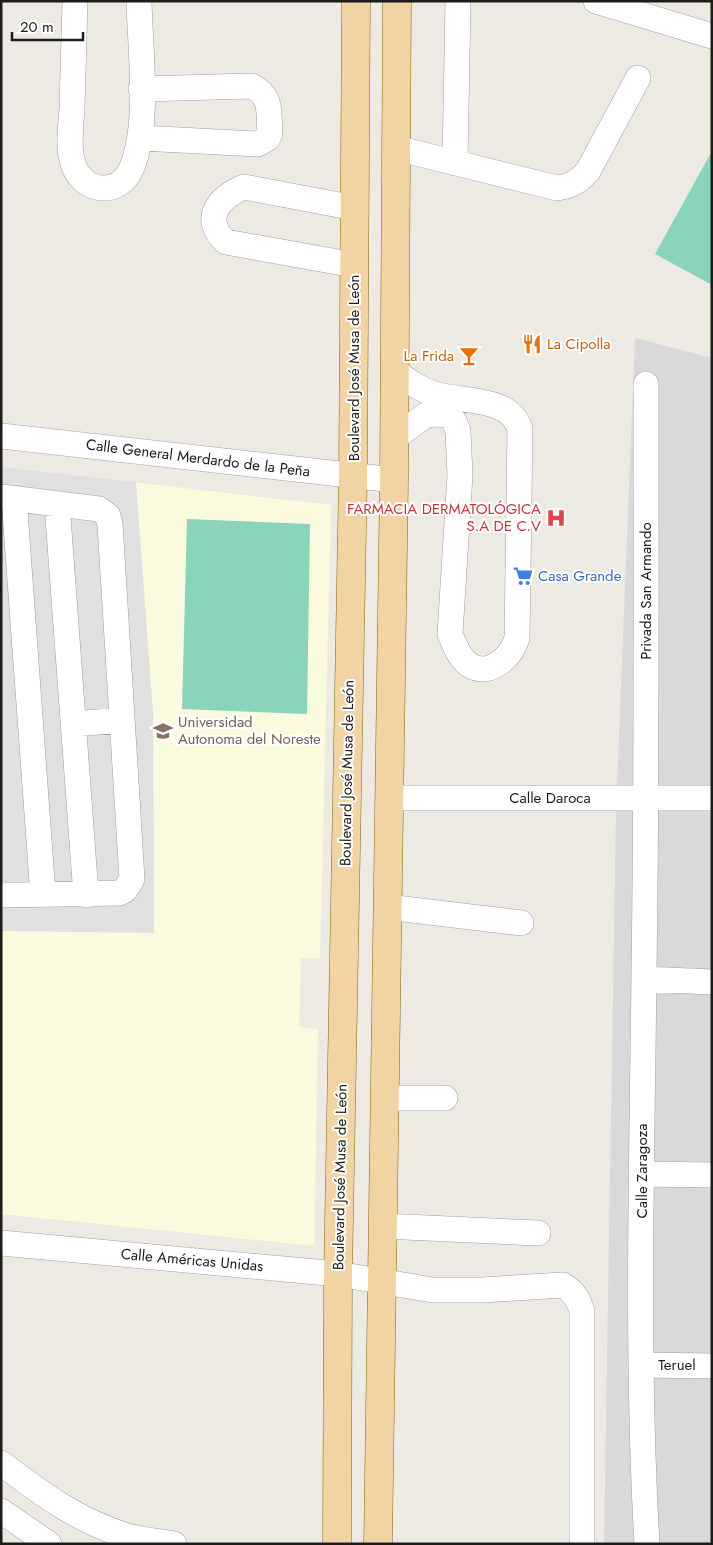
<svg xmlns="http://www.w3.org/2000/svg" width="713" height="1545" font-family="Jost,sans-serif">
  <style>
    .residential { fill: #dad9d9 }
    .education { fill: #fafbde }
    .pitch { fill: #89d4ba }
    .parking { fill: #e0e0e0 }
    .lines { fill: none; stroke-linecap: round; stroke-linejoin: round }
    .minor-casing { stroke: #a0a0a0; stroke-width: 26 }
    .major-casing { stroke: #86640f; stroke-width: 29 }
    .minor { stroke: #fff; stroke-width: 25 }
    .major { stroke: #f2d3a3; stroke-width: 28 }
    .labels { text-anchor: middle; stroke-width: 4; stroke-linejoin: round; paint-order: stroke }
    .food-label { font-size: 15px; fill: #c56008; stroke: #fff; text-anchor: start }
    .street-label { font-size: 15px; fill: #1c1c1c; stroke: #fff }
    .health-label { font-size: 15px; fill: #be3a42; stroke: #fff; text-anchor: end }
    .shop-label { font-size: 15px; fill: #366cbe; stroke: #fff; text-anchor: start }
    .education-label { font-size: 15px; fill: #785e54; stroke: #fff; text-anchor: start }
  </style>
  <rect width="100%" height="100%" fill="#edeae3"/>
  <!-- residential -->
  <path class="residential" d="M635,338L712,358V1544H604L616,811Z"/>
  <!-- education -->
  <path class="education" d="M1,467L331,505L320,958H301L299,1027L318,1029L314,1246L1,1214Z"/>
  <!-- pitch -->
  <path class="pitch" d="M712,151V285L655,254Z
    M187,519L310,524L307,714L182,709Z"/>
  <!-- parking -->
  <path class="parking" d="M1,467L136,482L153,713L154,933L1,931Z"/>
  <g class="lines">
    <defs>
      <path id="minor" d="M75,1C74,37 73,72 72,108C71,125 68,144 72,160C80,194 120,198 132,167C150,123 140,49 139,1
        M596,1L712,36
        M141,89L252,86C273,97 268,112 270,133L268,138L258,144L141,138
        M396,148L557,188C571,186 578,182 588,171L638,78
        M455,163L458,1
        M354,265L226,242C201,219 218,198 244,187L355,208
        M646,384C646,580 647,776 644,972C642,1163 636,1354 647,1544
        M1,436L394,480
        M394,438L426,415L435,414L447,415L454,421L458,431L460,475L450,634C454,644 460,660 471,666C492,677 512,655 517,638L520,429C510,397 466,402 438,395C420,390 408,381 394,370
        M1,497L99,509L108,516L110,524L132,879L125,890L119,893L1,895
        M14,498L43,895
        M57,504L86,895
        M74,724L122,720
        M389,798H712
        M387,907L521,923
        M644,979L712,982
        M385,1098H445
        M641,1174L712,1175
        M383,1226L538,1233
        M1,1243L338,1274L432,1290H482L563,1285C574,1292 578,1299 582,1311V1544
        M642,1365L712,1366
        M1,1463C40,1493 77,1520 124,1535C139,1540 157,1541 174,1544
        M1,1511L49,1544"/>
      <path id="major" d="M337,1544L338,1274L353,476L356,1
        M378,1544L394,480L397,1"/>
    </defs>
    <!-- minor casing -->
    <use href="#minor" class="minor-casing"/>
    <!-- major casing -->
    <use href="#major" class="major-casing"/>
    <!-- minor -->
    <use href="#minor" class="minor"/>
    <!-- major -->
    <use href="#major" class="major"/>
  </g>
  <!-- icons -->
  <defs>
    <symbol id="restaurant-bare" viewBox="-9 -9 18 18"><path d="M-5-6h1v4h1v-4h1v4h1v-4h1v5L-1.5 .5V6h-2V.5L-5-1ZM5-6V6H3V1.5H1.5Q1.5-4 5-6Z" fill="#e8710a" stroke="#fff" stroke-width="2.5" paint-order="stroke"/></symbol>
    <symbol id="bar-bare" viewBox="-9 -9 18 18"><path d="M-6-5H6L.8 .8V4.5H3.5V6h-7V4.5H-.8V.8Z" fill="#e8710a" stroke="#fff" stroke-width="2.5" paint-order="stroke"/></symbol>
    <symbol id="hospital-bare" viewBox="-9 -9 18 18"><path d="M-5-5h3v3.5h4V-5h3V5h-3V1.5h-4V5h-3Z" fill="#e0444e" stroke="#fff" stroke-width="2.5" paint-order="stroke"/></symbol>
    <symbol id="supermarket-bare" viewBox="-9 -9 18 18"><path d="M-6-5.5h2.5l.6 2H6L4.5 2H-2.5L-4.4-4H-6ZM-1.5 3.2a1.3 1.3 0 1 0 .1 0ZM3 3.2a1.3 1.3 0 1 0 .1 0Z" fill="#3f7fe0" stroke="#fff" stroke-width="2.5" paint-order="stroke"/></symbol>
    <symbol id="university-bare" viewBox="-9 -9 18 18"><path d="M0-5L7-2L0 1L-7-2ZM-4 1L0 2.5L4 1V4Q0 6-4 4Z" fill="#8d6e63" stroke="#fff" stroke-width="2.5" paint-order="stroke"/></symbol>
  </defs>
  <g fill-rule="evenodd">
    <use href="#restaurant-bare" x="518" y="330" width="28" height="28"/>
    <use href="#bar-bare" x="455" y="342" width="28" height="28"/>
    <use href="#hospital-bare" x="542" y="504" width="28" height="28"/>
    <use href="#supermarket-bare" x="509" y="562" width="28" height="28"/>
    <use href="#university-bare" x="149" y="717" width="28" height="28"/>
  </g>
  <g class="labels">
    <!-- food labels -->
    <g class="food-label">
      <text x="547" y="349">La Cipolla</text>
      <text x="454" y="361" text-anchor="end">La Frida</text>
    </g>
    <!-- street labels -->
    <g class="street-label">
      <text transform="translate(354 368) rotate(-90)" y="5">Boulevard José Musa de León</text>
      <text transform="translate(198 458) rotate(7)" y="5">Calle General Merdardo de la Peña</text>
      <text transform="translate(646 591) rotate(-90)" y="5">Privada San Armando</text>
      <text transform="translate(347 773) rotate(-89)" y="5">Boulevard José Musa de León</text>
      <text x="550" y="803">Calle Daroca</text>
      <text transform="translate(642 1171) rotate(-90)" y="5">Calle Zaragoza</text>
      <text transform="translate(340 1177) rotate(-89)" y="5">Boulevard José Musa de León</text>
      <text transform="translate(192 1260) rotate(5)" y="5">Calle Américas Unidas</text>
      <text x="677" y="1370">Teruel</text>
    </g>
    <!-- health labels -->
    <g class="health-label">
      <text x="541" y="514">FARMACIA DERMATOLÓGICA<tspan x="541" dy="17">S.A DE C.V</tspan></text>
    </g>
    <!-- shop labels -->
    <g class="shop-label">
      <text x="538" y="581">Casa Grande</text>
    </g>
    <!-- education labels -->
    <g class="education-label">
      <text x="178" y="727">Universidad<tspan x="178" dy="17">Autonoma del Noreste</tspan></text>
    </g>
  </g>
  <!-- border -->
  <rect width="713" height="1545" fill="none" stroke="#1c1c1c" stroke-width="5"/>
  <!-- scale -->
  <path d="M12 32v8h71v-8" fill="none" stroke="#1c1c1c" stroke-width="2.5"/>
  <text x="20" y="32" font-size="15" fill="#1c1c1c" stroke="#ffffff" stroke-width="4" paint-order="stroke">20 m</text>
</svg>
